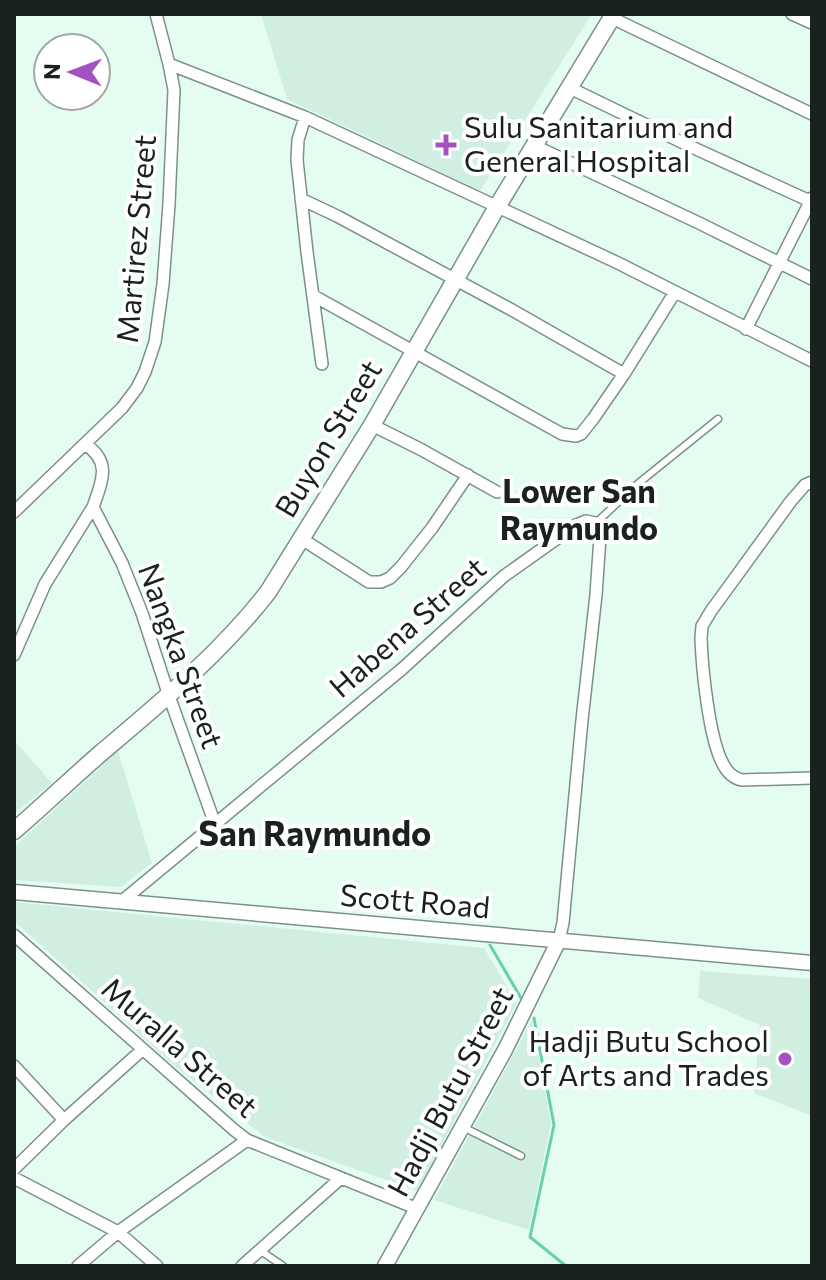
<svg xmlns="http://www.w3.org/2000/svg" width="826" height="1280" font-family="Commissioner,sans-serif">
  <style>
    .built { fill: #d0efe1 }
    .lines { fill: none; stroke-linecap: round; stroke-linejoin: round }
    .stream { stroke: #69d0a8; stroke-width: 3 }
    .service-casing { stroke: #7c9187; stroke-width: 9 }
    .minor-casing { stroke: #7c9187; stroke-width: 14 }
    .tertiary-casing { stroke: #7c9187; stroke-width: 17 }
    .secondary-casing { stroke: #7c9187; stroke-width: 19 }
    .service { stroke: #fff; stroke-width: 6 }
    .minor { stroke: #fff; stroke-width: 11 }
    .tertiary { stroke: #fff; stroke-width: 14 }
    .secondary { stroke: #fff; stroke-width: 16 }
    .poi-dot { fill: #a452c2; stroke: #fff; stroke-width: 3 }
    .labels { text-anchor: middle; stroke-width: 8; stroke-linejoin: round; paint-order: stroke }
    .poi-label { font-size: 30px; fill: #1a221f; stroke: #fff; text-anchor: start }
    .street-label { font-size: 30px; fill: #1a221f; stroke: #fff }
    .neighbourhood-label { font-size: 32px; font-weight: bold; fill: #1a221f; stroke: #fff }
    .quarter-label { font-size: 34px; font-weight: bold; fill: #1a221f; stroke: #fff }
  </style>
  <rect width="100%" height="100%" fill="#e5fcf1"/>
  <!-- built -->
  <path class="built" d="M261,14H592L480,191L287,99Z
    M14,740L52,783L14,814Z
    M118,751L152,863L121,887L14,880V847Z
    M14,902L484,948L517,1003L417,1191L265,1137L175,1066L14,921Z
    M700,971L812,979V1116L754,1093L760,1025L698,998Z
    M532,1020L551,1123L529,1230L434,1200Z"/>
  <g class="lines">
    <!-- stream -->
    <path class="stream" d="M490,945L521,998
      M534,1018L554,1125L530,1237L566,1266"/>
    <defs>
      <path id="service" d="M596,523L635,486L718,419
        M463,1127L521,1156
        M261,1251L283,1266"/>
      <path id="minor" d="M792,14L812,23
        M612,18L812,114
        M169,64L305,117L618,263L812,361
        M570,88L696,149L812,202
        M305,117L298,140L297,160L307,252L322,364
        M535,146L699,223L812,279
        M301,199L337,216L512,310L624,374
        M314,296L562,434L576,436L581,434L593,419L624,374L675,292
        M746,329L812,198
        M372,425L422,450L497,492
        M812,482L805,485L791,501L711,611L702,626L701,638C702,668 709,739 723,764C727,772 733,778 742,780L812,778
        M93,507L122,563L142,613L169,696L215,824
        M14,512L122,408L137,388L145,372L155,342L163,284L169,204L174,90L169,64L156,14
        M302,539L369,582H381L390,578L401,567L432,528L468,475
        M14,655L45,584L93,507C102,481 112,462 85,444
        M121,902L402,669L504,576L576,525L586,521L596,523L600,537L596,595L582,720L563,923L559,940
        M14,935L233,1129L247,1140L418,1209
        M14,1066L64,1120
        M14,1169L64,1120L142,1050
        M14,1178L118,1232L157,1266
        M78,1266L118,1232L247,1140
        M242,1266L341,1178"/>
      <path id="tertiary" d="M14,892L812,963
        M385,1266L505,1050L559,940"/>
      <path id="secondary" d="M14,831C43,806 71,779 101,753C160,703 220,654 268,592L372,425L497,207L614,14"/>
    </defs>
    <!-- service casing -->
    <use href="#service" class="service-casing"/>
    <!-- minor casing -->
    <use href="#minor" class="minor-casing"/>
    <!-- tertiary casing -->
    <use href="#tertiary" class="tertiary-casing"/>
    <!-- secondary casing -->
    <use href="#secondary" class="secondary-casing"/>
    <!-- service -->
    <use href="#service" class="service"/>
    <!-- minor -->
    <use href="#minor" class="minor"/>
    <!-- tertiary -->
    <use href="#tertiary" class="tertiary"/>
    <!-- secondary -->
    <use href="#secondary" class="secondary"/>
  </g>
  <!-- markers -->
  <g class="poi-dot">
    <path d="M442 133h8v8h8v8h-8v8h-8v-8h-8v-8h8z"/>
    <circle cx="785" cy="1059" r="8"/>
  </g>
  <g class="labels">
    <!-- poi labels -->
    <g class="poi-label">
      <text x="464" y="138">Sulu Sanitarium and<tspan x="464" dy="34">General Hospital</tspan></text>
      <text x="769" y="1052" text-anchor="end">Hadji Butu School<tspan x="769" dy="34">of Arts and Trades</tspan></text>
    </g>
    <!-- street labels -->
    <g class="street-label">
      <text transform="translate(137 239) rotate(-85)" y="10">Martirez Street</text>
      <text transform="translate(329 439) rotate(-59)" y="10">Buyon Street</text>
      <text transform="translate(408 628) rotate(-41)" y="10">Habena Street</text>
      <text transform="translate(180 656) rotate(70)" y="10">Nangka Street</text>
      <text transform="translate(415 902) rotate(5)" y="10">Scott Road</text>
      <text transform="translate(179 1048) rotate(41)" y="10">Muralla Street</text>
      <text transform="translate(451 1092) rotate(-62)" y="10">Hadji Butu Street</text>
    </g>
    <!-- neighbourhood labels -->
    <g class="neighbourhood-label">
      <text x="579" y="503">Lower San<tspan x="579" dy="37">Raymundo</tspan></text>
    </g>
    <!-- quarter labels -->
    <g class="quarter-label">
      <text x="315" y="846">San Raymundo</text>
    </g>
  </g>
  <!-- border -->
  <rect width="826" height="1280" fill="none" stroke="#1a221f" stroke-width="32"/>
  <!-- north arrow -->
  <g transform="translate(72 72) rotate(271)"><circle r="38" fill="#ffffff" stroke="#a3a7a5" stroke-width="2"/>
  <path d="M0-6L14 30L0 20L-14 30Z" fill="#a452c2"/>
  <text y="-12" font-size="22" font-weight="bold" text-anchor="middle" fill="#1a221f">N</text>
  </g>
</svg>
